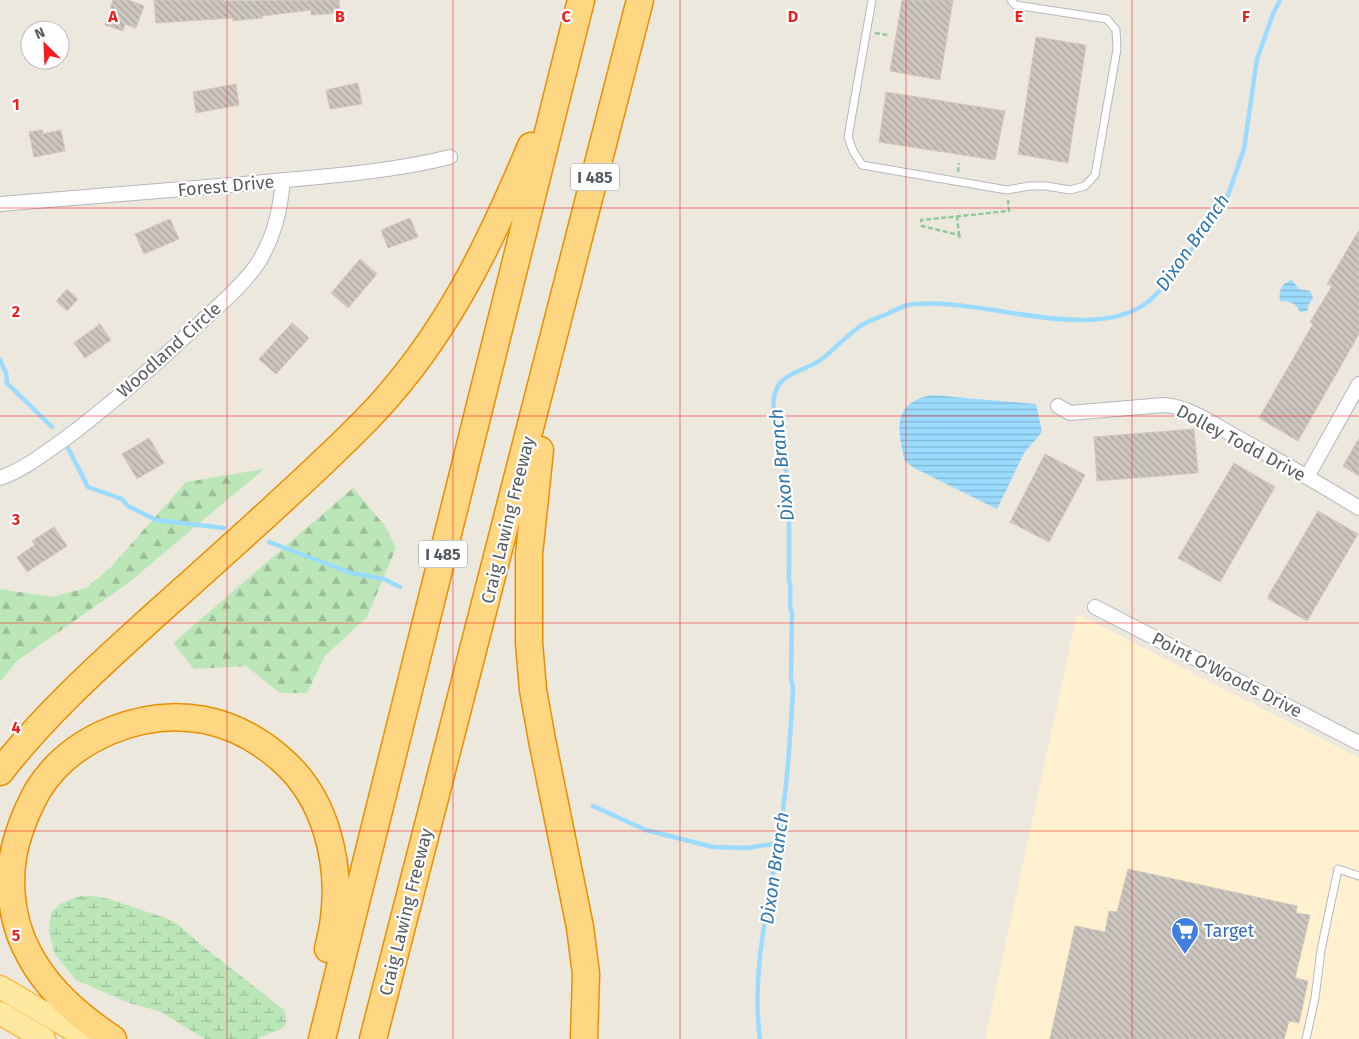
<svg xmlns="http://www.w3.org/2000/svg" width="1359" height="1039" font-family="'Fira Sans',sans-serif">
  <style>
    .commercial { fill: #fff1d0 }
    .forest { fill: url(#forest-firs) }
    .wetland { fill: url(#wetland-marsh) }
    .water { fill: url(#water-rules) }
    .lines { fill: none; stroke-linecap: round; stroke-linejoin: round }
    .stream { stroke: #9bdbff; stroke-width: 4.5 }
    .building { fill: url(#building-back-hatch); stroke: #d1c9bc }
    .service-casing { stroke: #b4b8bd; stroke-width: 9 }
    .minor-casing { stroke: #b4b8bd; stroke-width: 16 }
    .primary-casing { stroke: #fabb49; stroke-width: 25 }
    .motorway-casing { stroke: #ea8f00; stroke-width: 29 }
    .path { stroke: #91c89c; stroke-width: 2.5; stroke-dasharray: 5 2.5; stroke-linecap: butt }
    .service { stroke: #fff; stroke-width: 7 }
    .minor { stroke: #fff; stroke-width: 14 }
    .primary { stroke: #ffe8a0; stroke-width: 22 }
    .motorway { stroke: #ffd682; stroke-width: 26 }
    .grid { fill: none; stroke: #f41c1c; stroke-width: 1; stroke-opacity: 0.55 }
    .labels { text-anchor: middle; stroke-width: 4.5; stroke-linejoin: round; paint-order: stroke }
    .shield { fill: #fff; stroke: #898d90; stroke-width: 1 }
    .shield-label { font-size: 16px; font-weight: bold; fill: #575c61 }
    .street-label { font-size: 18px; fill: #575c61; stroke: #fff }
    .shop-label { font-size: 18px; fill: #366cbe; stroke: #fff; text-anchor: start }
    .water-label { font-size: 19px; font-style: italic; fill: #3177ad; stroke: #fff }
    .grid-label { font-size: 16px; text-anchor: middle; font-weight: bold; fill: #f41c1c; stroke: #fff; stroke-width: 4.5; stroke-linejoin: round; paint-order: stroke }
  </style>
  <defs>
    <pattern id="forest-firs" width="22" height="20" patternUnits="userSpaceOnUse" patternTransform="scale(1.25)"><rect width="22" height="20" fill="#bbe6b8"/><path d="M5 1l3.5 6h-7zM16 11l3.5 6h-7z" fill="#9bbe99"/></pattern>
    <pattern id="wetland-marsh" width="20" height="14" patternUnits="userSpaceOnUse" patternTransform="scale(1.25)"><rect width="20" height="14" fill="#bbe6b8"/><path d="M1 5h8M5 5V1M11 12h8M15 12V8" fill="none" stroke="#9bbe99"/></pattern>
    <pattern id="water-rules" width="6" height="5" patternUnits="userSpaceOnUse" patternTransform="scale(1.25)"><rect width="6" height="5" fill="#9bdbff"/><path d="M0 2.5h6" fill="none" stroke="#81b5d2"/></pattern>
    <pattern id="building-back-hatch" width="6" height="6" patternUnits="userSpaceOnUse" patternTransform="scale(1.25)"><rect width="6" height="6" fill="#ccc6bf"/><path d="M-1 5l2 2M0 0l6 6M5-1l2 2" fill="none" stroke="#a8a49f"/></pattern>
  </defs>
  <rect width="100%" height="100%" fill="#ece8de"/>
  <!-- commercial -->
  <path class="commercial" d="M1077,614L1359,758V1039H985Z"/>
  <!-- forest -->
  <path class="forest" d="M264,469L127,584L17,661L0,682V589L52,597L86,588L111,567L186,482Z
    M353,488L385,526L396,548L367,617L325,656L307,693H280L246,666L194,669L173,643Z"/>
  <!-- wetland -->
  <path class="wetland" d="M79,896H94L109,899L168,919L178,924L200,944L284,1010L286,1017V1024L281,1029L256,1039H205L159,1011L129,1003L76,980L54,953L49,931L51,913L60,904Z"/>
  <!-- water -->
  <path class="water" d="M1292,280L1299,289L1310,291L1313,298L1309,304L1307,311L1300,312C1296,303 1290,301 1280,301C1278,290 1282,283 1292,280Z
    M932,395L1036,404L1042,432L1024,453L997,509L914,468L905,461C897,430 892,402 932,395Z"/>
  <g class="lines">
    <!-- stream -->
    <path class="stream" d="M0,360L6,373L7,383L52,427
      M67,446L88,487L122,499L128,506L156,520L224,528
      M269,542L351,573L384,579L400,587
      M593,806L646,830L713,847L747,848L779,843
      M760,1039C751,974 768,907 778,843C787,792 790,741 793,689L791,678L792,613C787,603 793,591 789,581C789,533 791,482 780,434C779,430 777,427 776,424C773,414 772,399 776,390C782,373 809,369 822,359C835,349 846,336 859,327C867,321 878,318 887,314C893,311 901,307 908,305C975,294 1093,347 1149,301C1166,287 1181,263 1194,246L1196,241L1224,204L1229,192L1244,149L1257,59L1273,14L1280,0"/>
  </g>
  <!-- building -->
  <path class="building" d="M113,0H128L144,6L136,28L125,24L123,31L105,25Z
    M154,0H223V1L339,0L340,13L311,15V10L262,16V18L233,21L232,18L156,23Z
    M902,0H953L940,80L890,71Z
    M1036,37L1086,45L1068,163L1018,154Z
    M358,83L362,104L330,109L326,90Z
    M236,84L239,105L196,113L193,92Z
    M886,92L1005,111L995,160L879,142Z
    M42,130L43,134L61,130L65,151L34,157L29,132Z
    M410,218L418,237L388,248L381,230Z
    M170,219L179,239L144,254L135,234Z
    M1359,230V334L1298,441L1259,418L1313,324L1310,322L1332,286L1327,284Z
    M360,259L377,274L348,308L331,293Z
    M67,289L78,299L67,311L56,301Z
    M292,323L309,338L276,374L259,359Z
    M100,324L111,340L85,358L74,343Z
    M1194,429L1198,473L1097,481L1094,437Z
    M149,438L164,463L137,479L122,454Z
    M1359,438V476L1343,466Z
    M1045,454L1085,475L1049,542L1010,522Z
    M1234,463L1275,487L1220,582L1178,558Z
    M1318,511L1358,534L1307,621L1267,598Z
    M54,527L67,546L27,572L17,557L35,545L32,541Z
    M1128,869L1297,906L1296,913L1310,915L1295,978L1308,981L1299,1023L1289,1021L1284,1039H1050L1075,926L1105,932L1109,911L1117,912Z"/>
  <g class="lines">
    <defs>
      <path id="service" d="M872,0L848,137L853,151L862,165L1007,190L1029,186H1046L1070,190L1085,186L1095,175L1117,49L1116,30L1107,19L1015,5L1011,0
        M1306,1039L1315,998L1321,950L1338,869L1359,876"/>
      <path id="minor" d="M0,204C89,197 177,190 265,182C327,176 390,172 450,157
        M1058,406L1070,413L1164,405C1191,407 1216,426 1240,439C1280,461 1320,484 1359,508
        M1307,477L1359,384
        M0,478C23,470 42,455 62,441C111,405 156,364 200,323C219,305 241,287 256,266C274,239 280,212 283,180
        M1095,607L1359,743"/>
      <path id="primary" d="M0,987L89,1039
        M0,1013L44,1039"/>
      <path id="motorway" d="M540,450L529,554V643L533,690L542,740L580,927L586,974L584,1039
        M0,772C46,713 100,665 155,615C210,566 265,517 319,466C343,443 368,420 389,395C454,320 493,236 531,146
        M113,1039C81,1018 47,989 29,954C9,918 6,871 19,833C24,818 30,804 38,790C71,737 143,708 205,720C234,726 261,741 283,761C326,799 341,863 334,918C333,929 330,939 328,949
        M322,1039L581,0
        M373,1039L640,0"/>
    </defs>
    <!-- service casing -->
    <use href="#service" class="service-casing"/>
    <!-- minor casing -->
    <use href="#minor" class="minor-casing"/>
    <!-- primary casing -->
    <use href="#primary" class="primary-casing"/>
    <!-- motorway casing -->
    <use href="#motorway" class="motorway-casing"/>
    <!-- path -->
    <path class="path" d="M875,33L888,35
      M958,172L959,163
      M957,216L959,235
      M960,238L959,235L922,226L921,220L1009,211L1008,200"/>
    <!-- service -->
    <use href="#service" class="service"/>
    <!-- minor -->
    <use href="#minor" class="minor"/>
    <!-- primary -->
    <use href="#primary" class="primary"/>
    <!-- motorway -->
    <use href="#motorway" class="motorway"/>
  </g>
  <!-- grid -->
  <path class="grid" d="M227,0V1039M453,0V1039M680,0V1039M906,0V1039M1132,0V1039M0,208H1359M0,416H1359M0,623H1359M0,831H1359"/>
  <!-- icons -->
  <defs>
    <symbol id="supermarket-pin" viewBox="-11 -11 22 30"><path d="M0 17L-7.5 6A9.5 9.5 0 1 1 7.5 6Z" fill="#3f7fe0" stroke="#fff"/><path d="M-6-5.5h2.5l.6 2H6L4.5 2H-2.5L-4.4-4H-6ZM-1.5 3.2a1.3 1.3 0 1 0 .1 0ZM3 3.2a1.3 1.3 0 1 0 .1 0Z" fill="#fff"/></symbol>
  </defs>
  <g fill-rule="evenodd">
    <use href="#supermarket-pin" x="1169" y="915" width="32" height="43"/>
  </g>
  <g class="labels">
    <!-- shield labels -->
    <g class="shield">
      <rect x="571" y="163.5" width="48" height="27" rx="4"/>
      <rect x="419" y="540.5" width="48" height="27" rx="4"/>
    </g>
    <g class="shield-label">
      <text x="595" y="183">I 485</text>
      <text x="443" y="560">I 485</text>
    </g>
    <!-- street labels -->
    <g class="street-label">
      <text transform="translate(226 186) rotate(-5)" y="6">Forest Drive</text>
      <text transform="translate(169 350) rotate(-42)" y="6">Woodland Circle</text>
      <text transform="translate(1241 443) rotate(28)" y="6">Dolley Todd Drive</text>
      <text transform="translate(508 520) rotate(-76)" y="6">Craig Lawing Freeway</text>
      <text transform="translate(1227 675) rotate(27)" y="6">Point O'Woods Drive</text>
      <text transform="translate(406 912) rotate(-76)" y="6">Craig Lawing Freeway</text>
    </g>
    <!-- shop labels -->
    <g class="shop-label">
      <text x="1204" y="937">Target</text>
    </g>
    <!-- water labels -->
    <g class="water-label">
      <text transform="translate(1192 242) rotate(-55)" y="7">Dixon Branch</text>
      <text transform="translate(781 465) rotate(-96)" y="7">Dixon Branch</text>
      <text transform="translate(774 868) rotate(-82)" y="7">Dixon Branch</text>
    </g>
  </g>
  <g class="grid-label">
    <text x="113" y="22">A</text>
    <text x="340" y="22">B</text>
    <text x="566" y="22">C</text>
    <text x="793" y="22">D</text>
    <text x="1019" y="22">E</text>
    <text x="1246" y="22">F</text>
    <text x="16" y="110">1</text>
    <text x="16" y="317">2</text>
    <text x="16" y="525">3</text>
    <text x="16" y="733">4</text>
    <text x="16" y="941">5</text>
  </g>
  <!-- north arrow -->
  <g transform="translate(45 45) rotate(336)"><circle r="24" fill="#ffffff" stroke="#bcbec0"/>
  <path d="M0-4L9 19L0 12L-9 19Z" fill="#f41c1c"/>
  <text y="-8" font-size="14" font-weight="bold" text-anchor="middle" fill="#575c61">N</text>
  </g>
</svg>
